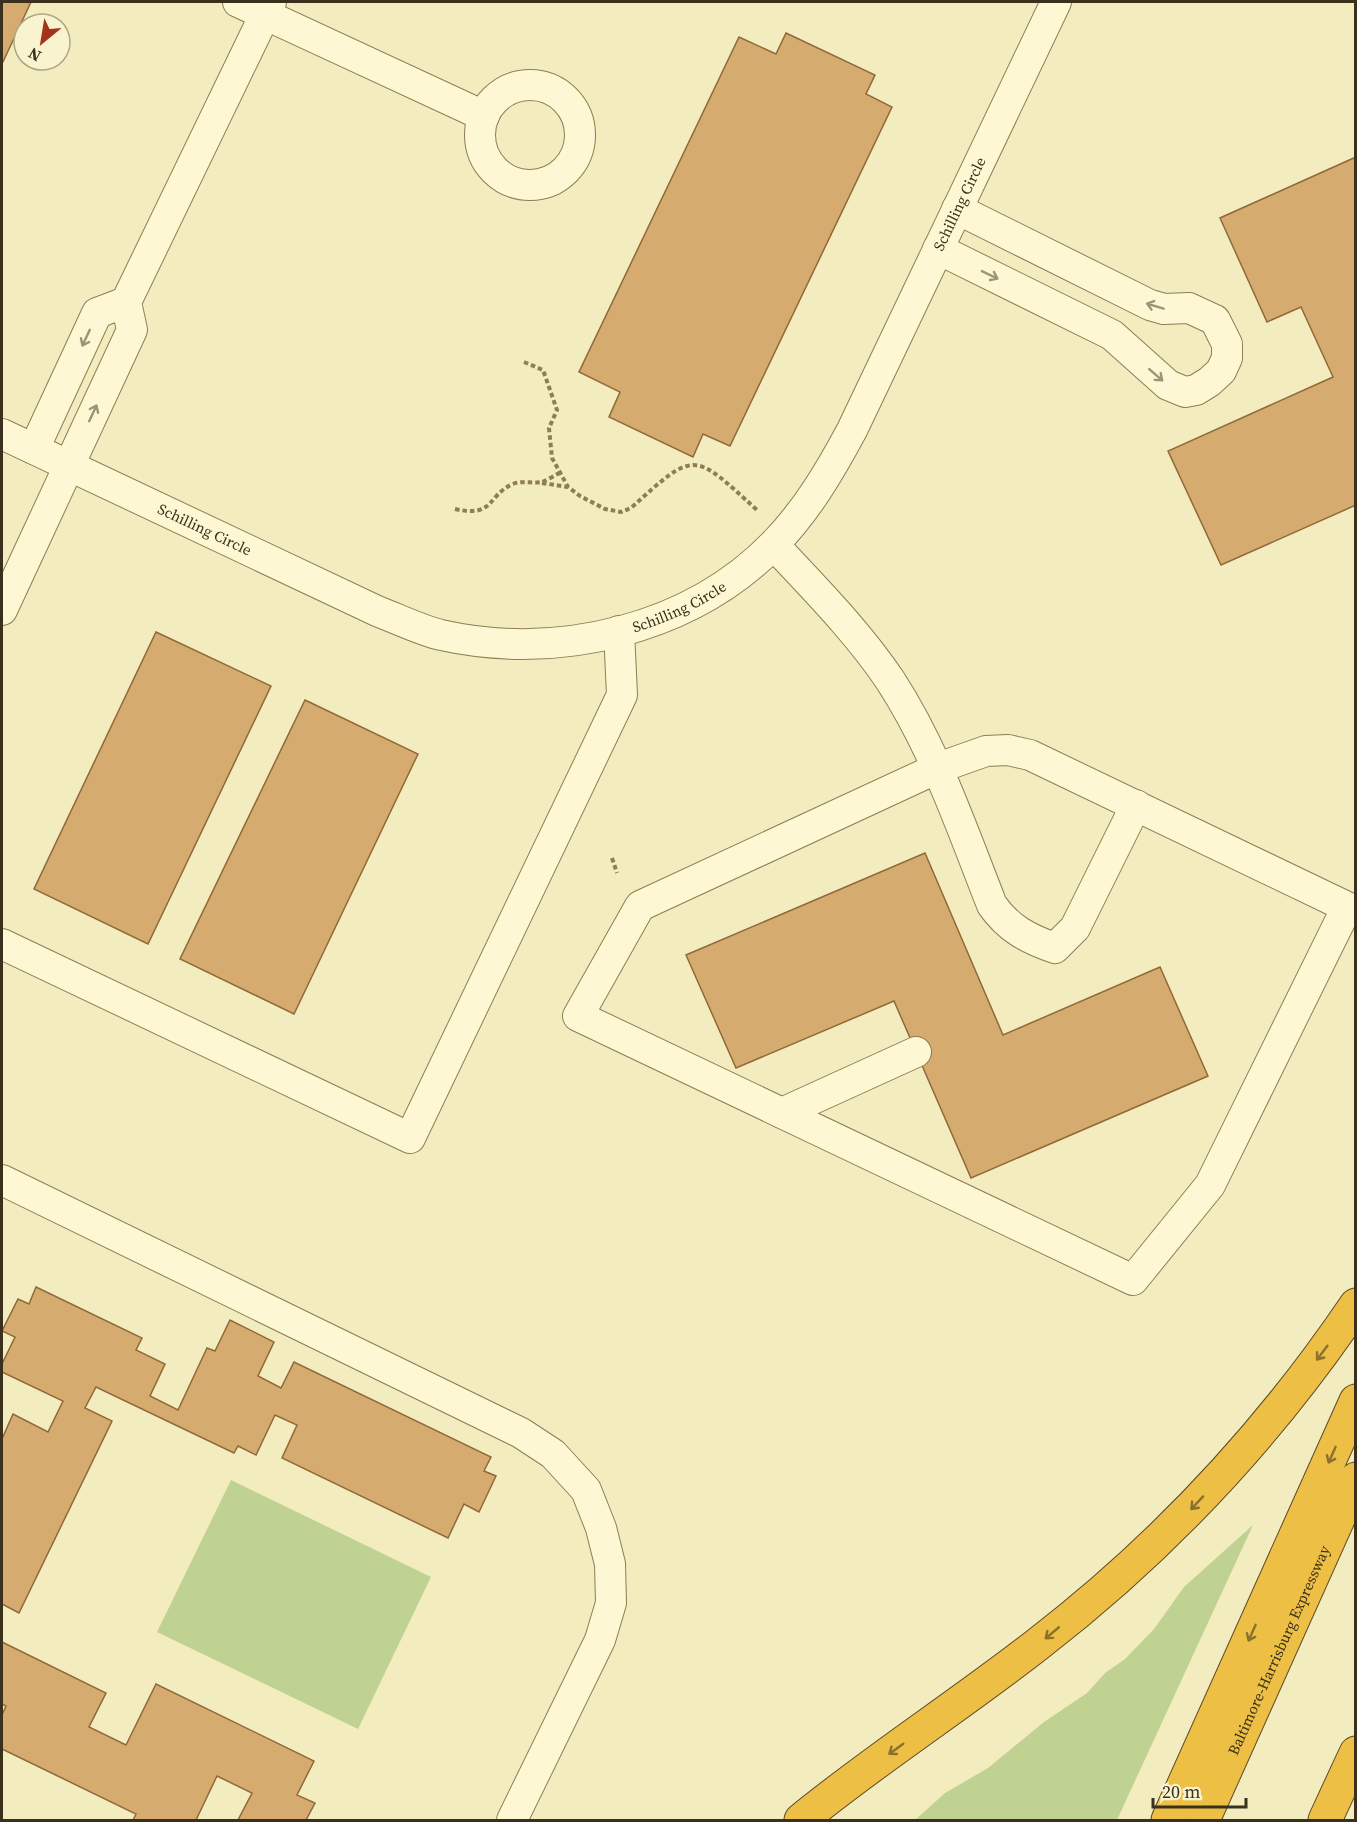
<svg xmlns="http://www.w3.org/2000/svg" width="1357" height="1822" font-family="'Source Serif 4',serif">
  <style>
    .green { fill: #c0d291 }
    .building { fill: #d6ab70; stroke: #906938; stroke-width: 1.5 }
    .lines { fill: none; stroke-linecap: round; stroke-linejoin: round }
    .minor-casing { stroke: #8e7d55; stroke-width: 32 }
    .highway-casing { stroke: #5b492a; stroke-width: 35 }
    .path { stroke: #8e7d55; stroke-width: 4; stroke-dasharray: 4.5 3; stroke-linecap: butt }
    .minor { stroke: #fdf7d3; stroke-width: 30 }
    .highway { stroke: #edbf45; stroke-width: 33 }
    .oneway { stroke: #9c9477 }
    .oneway2 { stroke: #8b702e }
    .labels { text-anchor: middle; stroke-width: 6; stroke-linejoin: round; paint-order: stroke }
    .street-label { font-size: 15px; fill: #3b301b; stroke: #f9f4cf }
  </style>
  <rect width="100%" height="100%" fill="#f3ecbe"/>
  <!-- green -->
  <path class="green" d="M231,1480L431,1577L358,1729L157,1632Z
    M1253,1525L1117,1820H915L945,1793L988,1768L1044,1722L1087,1693L1105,1673L1125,1659L1154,1629L1184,1587Z"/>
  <!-- building -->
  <path class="building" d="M2,2H31L2,64Z
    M786,33L875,75L866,94L892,107L730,446L703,434L693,457L609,417L620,392L579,372L739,37L776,54Z
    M1356,157V505L1221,565L1168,451L1333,377L1301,307L1267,322L1220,218Z
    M156,632L271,686L148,944L34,889Z
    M305,700L418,754L294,1014L180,959Z
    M925,853L1003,1035L1160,967L1208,1076L971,1178L894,1001L736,1068L686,955Z
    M36,1287L142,1338L136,1350L165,1364L150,1396L178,1410L207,1348L215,1351L230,1320L274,1342L258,1376L281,1388L294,1362L491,1457L484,1471L496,1476L479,1512L464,1504L448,1538L282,1458L297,1425L275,1415L256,1455L238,1446L234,1453L96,1387L85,1408L112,1421L19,1613L2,1604V1439L13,1414L48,1432L63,1401L2,1372V1364L15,1337L2,1331L18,1299L29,1304Z
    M2,1642L106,1693L89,1727L126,1745L156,1684L314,1761L297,1795L315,1803L306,1820H238L252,1793L217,1776L196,1820H133L136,1814L2,1749V1715L6,1706L2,1704Z"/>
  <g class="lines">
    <defs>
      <g id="minor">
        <path d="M238,2L484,116"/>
        <circle cx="530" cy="135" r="50"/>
        <path d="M938,249L1112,335L1168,385L1185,392L1196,390L1209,382L1221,371L1227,358V344L1215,320L1189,308L1164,309L1150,305L957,209"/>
        <path id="s1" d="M2,434L377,611C398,619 420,630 441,635C558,661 691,630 775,543C807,510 830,471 852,430L1056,2"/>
        <path d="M34,449L97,313L126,302"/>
        <path d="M774,545C814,588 857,631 890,680C935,749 962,829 992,905C1008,928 1028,939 1055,948L1075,928L1136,805"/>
        <path d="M2,610L132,330L126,302L271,2"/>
        <path d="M1008,750L1030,755L1347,907L1210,1185L1133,1280L578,1016L640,906L938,768L986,751Z"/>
        <path d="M2,944L410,1138L622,695L619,631"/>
        <path d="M782,1113L916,1052"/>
        <path d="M2,1180L521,1433L553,1454L586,1490L601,1528L610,1564L611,1603L600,1640L512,1820"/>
      </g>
      <g id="highway">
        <path d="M801,1820C877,1758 960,1705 1038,1644C1161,1549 1268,1435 1356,1305"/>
        <path d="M1168,1820L1356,1401"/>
        <path id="s2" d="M1203,1820L1356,1479"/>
        <path d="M1325,1820L1356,1753"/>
      </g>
    </defs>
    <!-- minor casing -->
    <use href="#minor" class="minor-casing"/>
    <!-- highway casing -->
    <use href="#highway" class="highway-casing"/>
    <!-- path -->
    <path class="path" d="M524,362L543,370L557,410L549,428L552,458L568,487L580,496L605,509L621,512L631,508C696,449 693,452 757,510
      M542,483L568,487
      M455,509C495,518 487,495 513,484C522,480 532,484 542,482C547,480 554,476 559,473
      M612,858L617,873"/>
    <!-- minor -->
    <use href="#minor" class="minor"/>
    <!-- highway -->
    <use href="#highway" class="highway"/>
  </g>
  <!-- one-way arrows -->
  <defs><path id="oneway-shaft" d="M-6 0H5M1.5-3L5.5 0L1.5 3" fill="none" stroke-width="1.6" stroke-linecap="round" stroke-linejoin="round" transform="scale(1.5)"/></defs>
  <g class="oneway">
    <use href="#oneway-shaft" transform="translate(990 275) rotate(26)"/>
    <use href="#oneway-shaft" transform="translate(1155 306) rotate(-163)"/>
    <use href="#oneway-shaft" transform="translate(86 338) rotate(115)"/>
    <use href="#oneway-shaft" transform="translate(1156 375) rotate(41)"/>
    <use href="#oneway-shaft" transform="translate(93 413) rotate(-65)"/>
  </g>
  <g class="oneway2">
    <use href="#oneway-shaft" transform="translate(1322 1353) rotate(127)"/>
    <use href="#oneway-shaft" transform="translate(1332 1455) rotate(114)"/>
    <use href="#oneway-shaft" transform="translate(1197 1503) rotate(133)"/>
    <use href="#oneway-shaft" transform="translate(1052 1633) rotate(140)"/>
    <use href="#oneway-shaft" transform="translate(1252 1633) rotate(114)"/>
    <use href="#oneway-shaft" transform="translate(896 1749) rotate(144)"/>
  </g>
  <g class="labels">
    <!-- street labels -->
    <g class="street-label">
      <text dy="5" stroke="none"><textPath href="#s1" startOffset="1232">Schilling Circle</textPath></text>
      <text dy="5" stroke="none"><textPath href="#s1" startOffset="224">Schilling Circle</textPath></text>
      <text dy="5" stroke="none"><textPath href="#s1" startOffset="728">Schilling Circle</textPath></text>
      <text dy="5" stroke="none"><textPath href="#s2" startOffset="186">Baltimore-Harrisburg Expressway</textPath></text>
    </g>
  </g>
  <!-- border -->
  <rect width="1357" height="1822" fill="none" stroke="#3b301b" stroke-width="6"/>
  <!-- north arrow -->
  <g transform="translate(42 42) rotate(210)"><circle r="28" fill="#f9f4cf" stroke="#ada687" stroke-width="1.5"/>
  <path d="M0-4.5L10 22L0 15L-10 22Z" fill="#a4331e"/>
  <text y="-9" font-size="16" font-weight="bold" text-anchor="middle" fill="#3b301b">N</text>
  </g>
  <!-- scale -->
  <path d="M1153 1798v9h93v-9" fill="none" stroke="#3b301b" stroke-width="3"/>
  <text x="1162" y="1798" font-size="18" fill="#3b301b" stroke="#f9f4cf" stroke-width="4.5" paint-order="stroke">20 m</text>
</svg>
